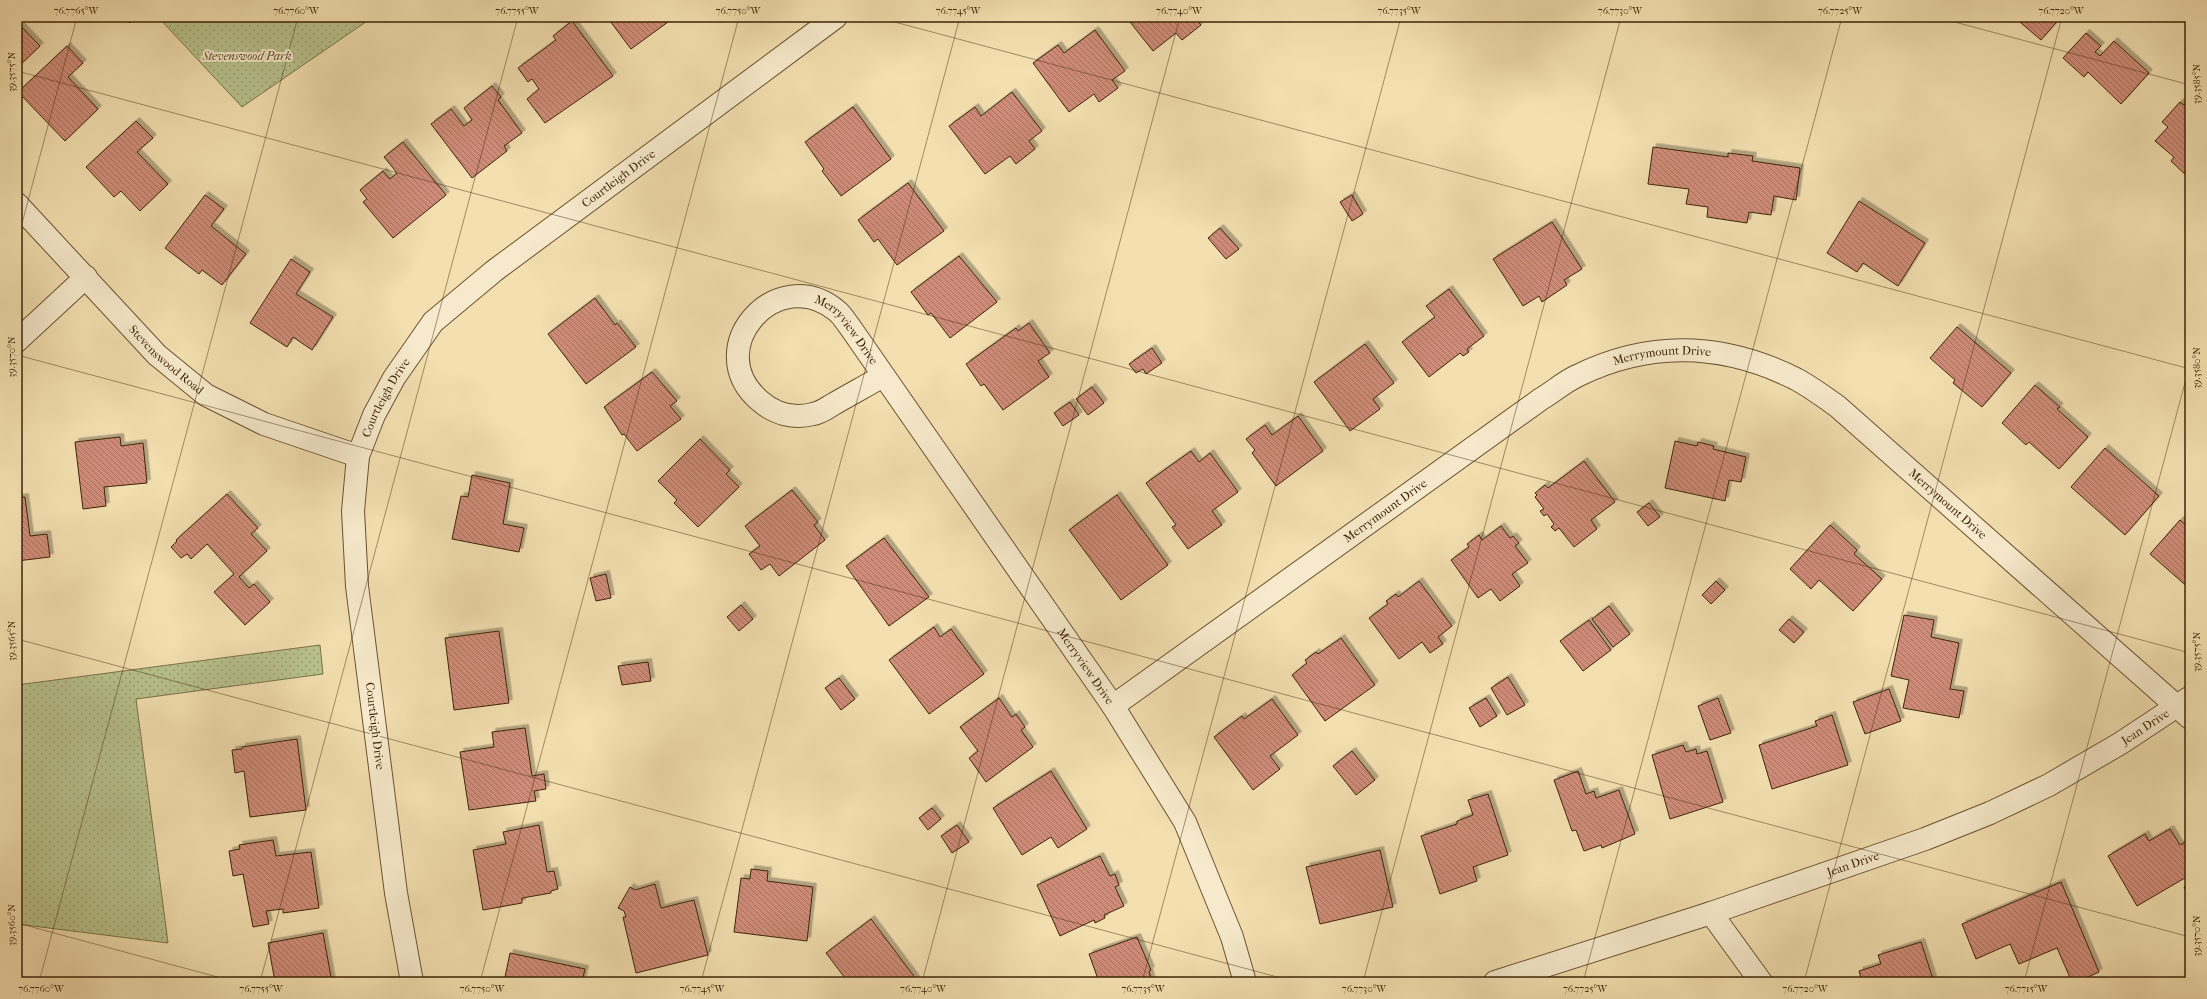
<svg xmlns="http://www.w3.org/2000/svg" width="2207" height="999" font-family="'IM FELL French Canon',serif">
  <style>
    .park { fill: url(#park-dots); stroke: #7b734a }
    .building { fill: url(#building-back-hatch); stroke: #3e2406; filter: url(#shadow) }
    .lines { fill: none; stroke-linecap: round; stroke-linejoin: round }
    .minor-casing { stroke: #6b5330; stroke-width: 24 }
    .minor { stroke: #f7eacc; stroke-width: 22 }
    .ticks { fill: none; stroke: #3e2406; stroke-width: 1; stroke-opacity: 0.45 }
    .labels { text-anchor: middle; stroke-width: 4; stroke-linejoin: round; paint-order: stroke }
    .park-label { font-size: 12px; font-style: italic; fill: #5c4c28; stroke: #f7eacc }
    .street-label { font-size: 12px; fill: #3e2406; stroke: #f7eacc }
    .neatline { fill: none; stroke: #3e2406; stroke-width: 1.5 }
    .ticks-label { font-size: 10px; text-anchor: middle; fill: #3e2406 }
  </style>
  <defs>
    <pattern id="park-dots" width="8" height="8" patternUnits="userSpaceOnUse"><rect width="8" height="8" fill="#b8c28d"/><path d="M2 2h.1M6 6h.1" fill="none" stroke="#979d71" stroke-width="1.8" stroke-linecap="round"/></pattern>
    <pattern id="building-back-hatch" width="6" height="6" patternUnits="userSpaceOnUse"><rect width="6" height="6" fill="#cf8c79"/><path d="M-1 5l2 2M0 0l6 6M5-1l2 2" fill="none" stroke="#a97261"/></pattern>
    <filter id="shadow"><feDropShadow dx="3.5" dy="-3.5" stdDeviation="0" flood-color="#0004"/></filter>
  </defs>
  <rect width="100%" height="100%" fill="#f3dfb0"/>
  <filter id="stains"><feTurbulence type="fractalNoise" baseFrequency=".005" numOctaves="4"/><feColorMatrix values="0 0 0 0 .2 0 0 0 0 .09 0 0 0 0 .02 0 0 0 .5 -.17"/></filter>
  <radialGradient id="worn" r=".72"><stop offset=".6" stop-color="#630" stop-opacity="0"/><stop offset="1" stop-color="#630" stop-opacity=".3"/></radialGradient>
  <!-- park -->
  <path class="park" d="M158,17H373L242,107Z
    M320,645L323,674L136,699L168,943L17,924V685Z"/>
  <!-- building -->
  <path class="building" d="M123,17H135L130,23Z
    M607,17H668L666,18L668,22L631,49Z
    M1126,17H1198L1196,19L1201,25L1182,40L1176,33L1153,51Z
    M2014,17H2061L2041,40Z
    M572,21L613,76L545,123L527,99L539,89L532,79L528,82L518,68L556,40L553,36Z
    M17,22L40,46L17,68Z
    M1095,30L1125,71L1112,80L1118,88L1099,102L1094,94L1069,112L1033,63L1058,45L1064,53Z
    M2086,33L2101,46L2095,52L2100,56L2114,41L2149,73L2121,104L2088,72L2084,77L2063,58Z
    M67,46L83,63L68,77L98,109L65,141L18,92Z
    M492,86L501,97L498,100L522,133L504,146L507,151L472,178L431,124L451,109L464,126L472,120L464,108Z
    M1012,92L1042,131L1029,141L1035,149L1016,164L1010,156L985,174L949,126L975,107L981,116Z
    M2190,98V189L2186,182L2189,178L2171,161L2174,157L2155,141L2168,127L2162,122L2180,102L2184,105Z
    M853,107L891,159L841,196L822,171L824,169L805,142Z
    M136,121L153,138L137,152L168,184L140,211L121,191L114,197L86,167Z
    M403,142L446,195L393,238L363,202L367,199L360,190L383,171L390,179L397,173L384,157Z
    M1653,147L1728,157V153L1753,156L1752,161L1800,168L1796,200L1774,196L1771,215L1749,212L1747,223L1707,217L1708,207L1686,204L1689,189L1648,184Z
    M908,183L944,231L897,265L878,239L874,242L858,220Z
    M205,195L224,209L211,226L246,254L222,285L202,270L199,274L165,248Z
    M1352,195L1363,214L1352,221L1340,202Z
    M1859,201L1925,243L1898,286L1863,263L1857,272L1827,253Z
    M1552,222L1582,269L1564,280L1567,285L1542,302L1539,296L1523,306L1493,259Z
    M1220,228L1239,249L1226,259L1208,238Z
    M959,256L997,302L950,338L931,313L928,315L911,292Z
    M291,259L310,272L296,294L333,317L312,350L293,337L287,347L250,323Z
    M1449,289L1484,336L1467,349L1469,352L1463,356L1460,353L1429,377L1402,342L1435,317L1426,306Z
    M595,298L615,325L617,323L636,347L586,384L548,334Z
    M1029,323L1050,353L1038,361L1049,377L1003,410L984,384L981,386L966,364L1016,328L1018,331Z
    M1957,327L2011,373L1982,407L1953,383L1955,380L1930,358Z
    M1365,344L1394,383L1373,399L1380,409L1350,431L1314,382Z
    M1152,348L1162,363L1146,374L1143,369L1136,373L1129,364Z
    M652,372L677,401L670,406L681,419L637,451L624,434L622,435L604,407Z
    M2035,385L2060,407L2057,409L2088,437L2059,469L2029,442L2026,445L2002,423Z
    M1092,387L1104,403L1088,415L1076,399Z
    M1070,402L1079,415L1063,426L1054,413Z
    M1298,416L1323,451L1276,486L1252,453L1255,450L1246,439L1265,425L1272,435Z
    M120,437L121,446L143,443L147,483L104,487L106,506L83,509L75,442Z
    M700,439L730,470L726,474L739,487L698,527L674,503L677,500L658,481Z
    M1675,441L1697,446L1698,442L1714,446L1713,449L1746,457L1741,482L1729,480L1725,501L1665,488Z
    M2105,448L2159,496L2125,535L2071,487Z
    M1191,451L1199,462L1210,453L1238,492L1212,511L1222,525L1188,549L1172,527L1176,525L1146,483Z
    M1584,461L1615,502L1591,520L1597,529L1574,547L1559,528L1555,531L1551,527L1554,524L1547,514L1544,516L1540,511L1544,509L1535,497L1537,495L1535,493L1545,485L1548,488Z
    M472,475L510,483L503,524L524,528L519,552L452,539L461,496L468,497Z
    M792,490L818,522L814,525L825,540L779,576L770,564L761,570L749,554L760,546L745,526Z
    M227,494L258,528L251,534L267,551L239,577L249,588L254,584L270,602L245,625L214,592L234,574L207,544L191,559L187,554L181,558L171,547L177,541L176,540Z
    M1117,495L1168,565L1121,600L1069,530Z
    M25,497L30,536L47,534L50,557L17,561V498Z
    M1649,503L1660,517L1648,526L1637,512Z
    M2180,520L2190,529V589L2150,554Z
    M1830,525L1857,550L1854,554L1882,579L1853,611L1819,580L1811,589L1790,569Z
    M1501,526L1510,538L1513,536L1519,543L1515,546L1528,563L1512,574L1520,586L1500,601L1491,589L1478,598L1451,560L1469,547L1467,544L1479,535L1482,540Z
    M884,538L929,597L889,626L846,566Z
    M606,574L611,598L596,601L590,578Z
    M1419,581L1452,626L1438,637L1443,644L1430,653L1422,642L1399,659L1369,618L1388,604L1386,601L1396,594L1398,597Z
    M1716,581L1725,590L1711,604L1702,595Z
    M741,605L753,619L739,631L727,617Z
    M1609,606L1630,634L1613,647L1592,619Z
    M1904,615L1934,620L1931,637L1959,643L1950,689L1964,691L1959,718L1903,708L1909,680L1891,676Z
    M1789,619L1804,632L1794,643L1779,630Z
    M1589,620L1611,650L1583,671L1560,641Z
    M934,627L940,637L951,629L984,674L929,714L889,660Z
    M499,631L509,703L454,710L445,638Z
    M1341,638L1375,685L1325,721L1292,675L1307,663L1305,660L1316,652L1318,654Z
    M648,662L651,681L622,685L618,666Z
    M1508,677L1525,705L1507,715L1491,688Z
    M839,678L855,699L841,710L825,688Z
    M1889,689L1901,721L1865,734L1853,702Z
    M999,698L1012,717L1016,714L1025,727L1021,730L1033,747L986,782L969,758L978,751L960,727Z
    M1486,698L1497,716L1480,727L1469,708Z
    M1718,698L1731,733L1710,740L1698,706Z
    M1272,699L1298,735L1270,756L1280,769L1253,790L1214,737L1242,716L1244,719Z
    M1832,715L1848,765L1772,789L1759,745L1817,726L1815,721Z
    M525,728L532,776L544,774L546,789L534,791L536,801L469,810L460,752L494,747L492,732Z
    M297,739L306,810L250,817L244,771L235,773L232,750L242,749V747Z
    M1683,745L1686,752L1696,749L1697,754L1707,751L1723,802L1670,819L1652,755Z
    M1352,751L1375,780L1356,795L1333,766Z
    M1051,771L1087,829L1058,848L1051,837L1022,855L993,808Z
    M1578,771L1586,794L1594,791L1596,798L1619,790L1635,834L1602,848L1601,845L1584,851L1576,830L1572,831L1554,780Z
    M1488,794L1508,855L1473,867L1477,881L1440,894L1421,836L1457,824V821L1473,815L1468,800Z
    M932,808L941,819L928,830L919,818Z
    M539,825L547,872L554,871L558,889L551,891V893L522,898V903L483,910L473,850L506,844L503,832Z
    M957,825L969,842L952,853L941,836Z
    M2170,829L2180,845L2190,839V875L2137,906L2108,856L2145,834L2149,841Z
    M273,840L276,856L311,852L319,908L283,913V909L266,911L269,924L253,927L243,874L233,876L229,851L240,849L239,845Z
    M1380,850L1393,907L1320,924L1306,867Z
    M1100,856L1110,876L1115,874L1119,885L1115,887L1124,906L1104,915L1105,918L1095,923L1094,920L1060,936L1037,885Z
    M751,869L768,871L767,881L813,887L807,941L734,932L741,878L750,879Z
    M2061,882L2099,972L2077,982H2072L2057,948L2019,964L2010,944L1976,959L1962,924Z
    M655,884L661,908L694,900L708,955L636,973L623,917H626L624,911L618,908L630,887L635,890Z
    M2190,884V898L2184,887Z
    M871,919L916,979L912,982H848L826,953Z
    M323,933L332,982H275L268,943Z
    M1137,937L1151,970L1149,971L1152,982H1092L1098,979L1089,954Z
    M1921,942L1934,982H1862L1859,971L1881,964L1878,955Z
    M510,953L585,969L582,982H504Z"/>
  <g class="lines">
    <defs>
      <g id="minor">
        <path id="s1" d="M17,204L157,355L206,395L264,424L358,456"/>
        <path d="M17,341L86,277"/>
        <path id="s2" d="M883,376C866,386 849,395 832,405C827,408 820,413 813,414C794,419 775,414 760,401C699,349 777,261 837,311C842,315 846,322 850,327L1113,706L1185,822L1232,937L1245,982"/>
        <path id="s3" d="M1113,706L1541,399C1553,392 1564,382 1577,376C1650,340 1724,343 1796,379C1811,387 1824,397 1837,406L2190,718"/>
        <path d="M1711,913L1761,982"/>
        <path id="s4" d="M412,982L396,893L357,586L353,511L358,456L374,415L394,378L433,322L494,271L836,17"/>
        <path id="s5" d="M1495,982L1711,913L1925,839L1990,813L2049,785L2121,743L2189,698"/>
      </g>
    </defs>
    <!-- minor casing -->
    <use href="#minor" class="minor-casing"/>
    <!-- minor -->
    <use href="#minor" class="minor"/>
  </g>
  <!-- ticks -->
  <path class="ticks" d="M876,17L2190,369M1936,17L2190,85M17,71L2190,653M17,242L77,17M17,355L2190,937M17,639L1296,982M17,923L236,982M39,982L298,17M260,982L518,17M480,982L739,17M701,982L960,17M922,982L1180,17M1142,982L1401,17M1363,982L1621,17M1583,982L1842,17M1804,982L2062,17M2024,982L2190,364"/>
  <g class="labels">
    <!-- park labels -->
    <g class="park-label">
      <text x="247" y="60">Stevenswood Park</text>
    </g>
    <!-- street labels -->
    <g class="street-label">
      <text dy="4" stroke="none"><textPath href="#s4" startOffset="919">Courtleigh Drive</textPath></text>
      <text dy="4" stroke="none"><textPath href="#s2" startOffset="344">Merryview Drive</textPath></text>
      <text dy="4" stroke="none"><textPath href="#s3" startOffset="658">Merrymount Drive</textPath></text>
      <text dy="4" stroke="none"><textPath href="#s1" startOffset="216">Stevenswood Road</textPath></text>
      <text dy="4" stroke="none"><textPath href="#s4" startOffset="595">Courtleigh Drive</textPath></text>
      <text dy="4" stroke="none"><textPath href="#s3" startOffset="994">Merrymount Drive</textPath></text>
      <text dy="4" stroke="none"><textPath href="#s3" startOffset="335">Merrymount Drive</textPath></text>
      <text dy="4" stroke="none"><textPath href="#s2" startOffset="758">Merryview Drive</textPath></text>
      <text transform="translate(375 726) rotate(83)" y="4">Courtleigh Drive</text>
      <text dy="4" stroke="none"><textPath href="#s5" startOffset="701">Jean Drive</textPath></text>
      <text dy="4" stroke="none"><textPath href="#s5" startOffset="377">Jean Drive</textPath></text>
    </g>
  </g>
  <!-- margin -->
  <rect width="2207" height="999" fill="none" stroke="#f3dfb0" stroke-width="44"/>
  <rect x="22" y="22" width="2163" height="955" class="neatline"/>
  <g class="ticks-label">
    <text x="76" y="14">76.7765°W</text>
    <text x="296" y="14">76.7760°W</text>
    <text x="517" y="14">76.7755°W</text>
    <text x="738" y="14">76.7750°W</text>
    <text x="958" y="14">76.7745°W</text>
    <text x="1179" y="14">76.7740°W</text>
    <text x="1399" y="14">76.7735°W</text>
    <text x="1620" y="14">76.7730°W</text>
    <text x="1840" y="14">76.7725°W</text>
    <text x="2061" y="14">76.7720°W</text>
    <text transform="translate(11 72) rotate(-90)" y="4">39.3575°N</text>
    <text transform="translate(2196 84) rotate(-90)" y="4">39.3585°N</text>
    <text transform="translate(11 357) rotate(-90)" y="4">39.3570°N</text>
    <text transform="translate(2196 368) rotate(-90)" y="4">39.3580°N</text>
    <text transform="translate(11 641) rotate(-90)" y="4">39.3565°N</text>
    <text transform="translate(2196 652) rotate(-90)" y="4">39.3575°N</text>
    <text transform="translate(11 925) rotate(-90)" y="4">39.3560°N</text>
    <text transform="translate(2196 936) rotate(-90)" y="4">39.3570°N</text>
    <text x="41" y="992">76.7760°W</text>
    <text x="261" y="992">76.7755°W</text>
    <text x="482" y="992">76.7750°W</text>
    <text x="702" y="992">76.7745°W</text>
    <text x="923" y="992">76.7740°W</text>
    <text x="1143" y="992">76.7735°W</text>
    <text x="1364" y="992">76.7730°W</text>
    <text x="1585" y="992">76.7725°W</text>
    <text x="1805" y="992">76.7720°W</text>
    <text x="2026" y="992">76.7715°W</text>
  </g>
  <rect width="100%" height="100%" filter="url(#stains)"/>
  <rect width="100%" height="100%" fill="url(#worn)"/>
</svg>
